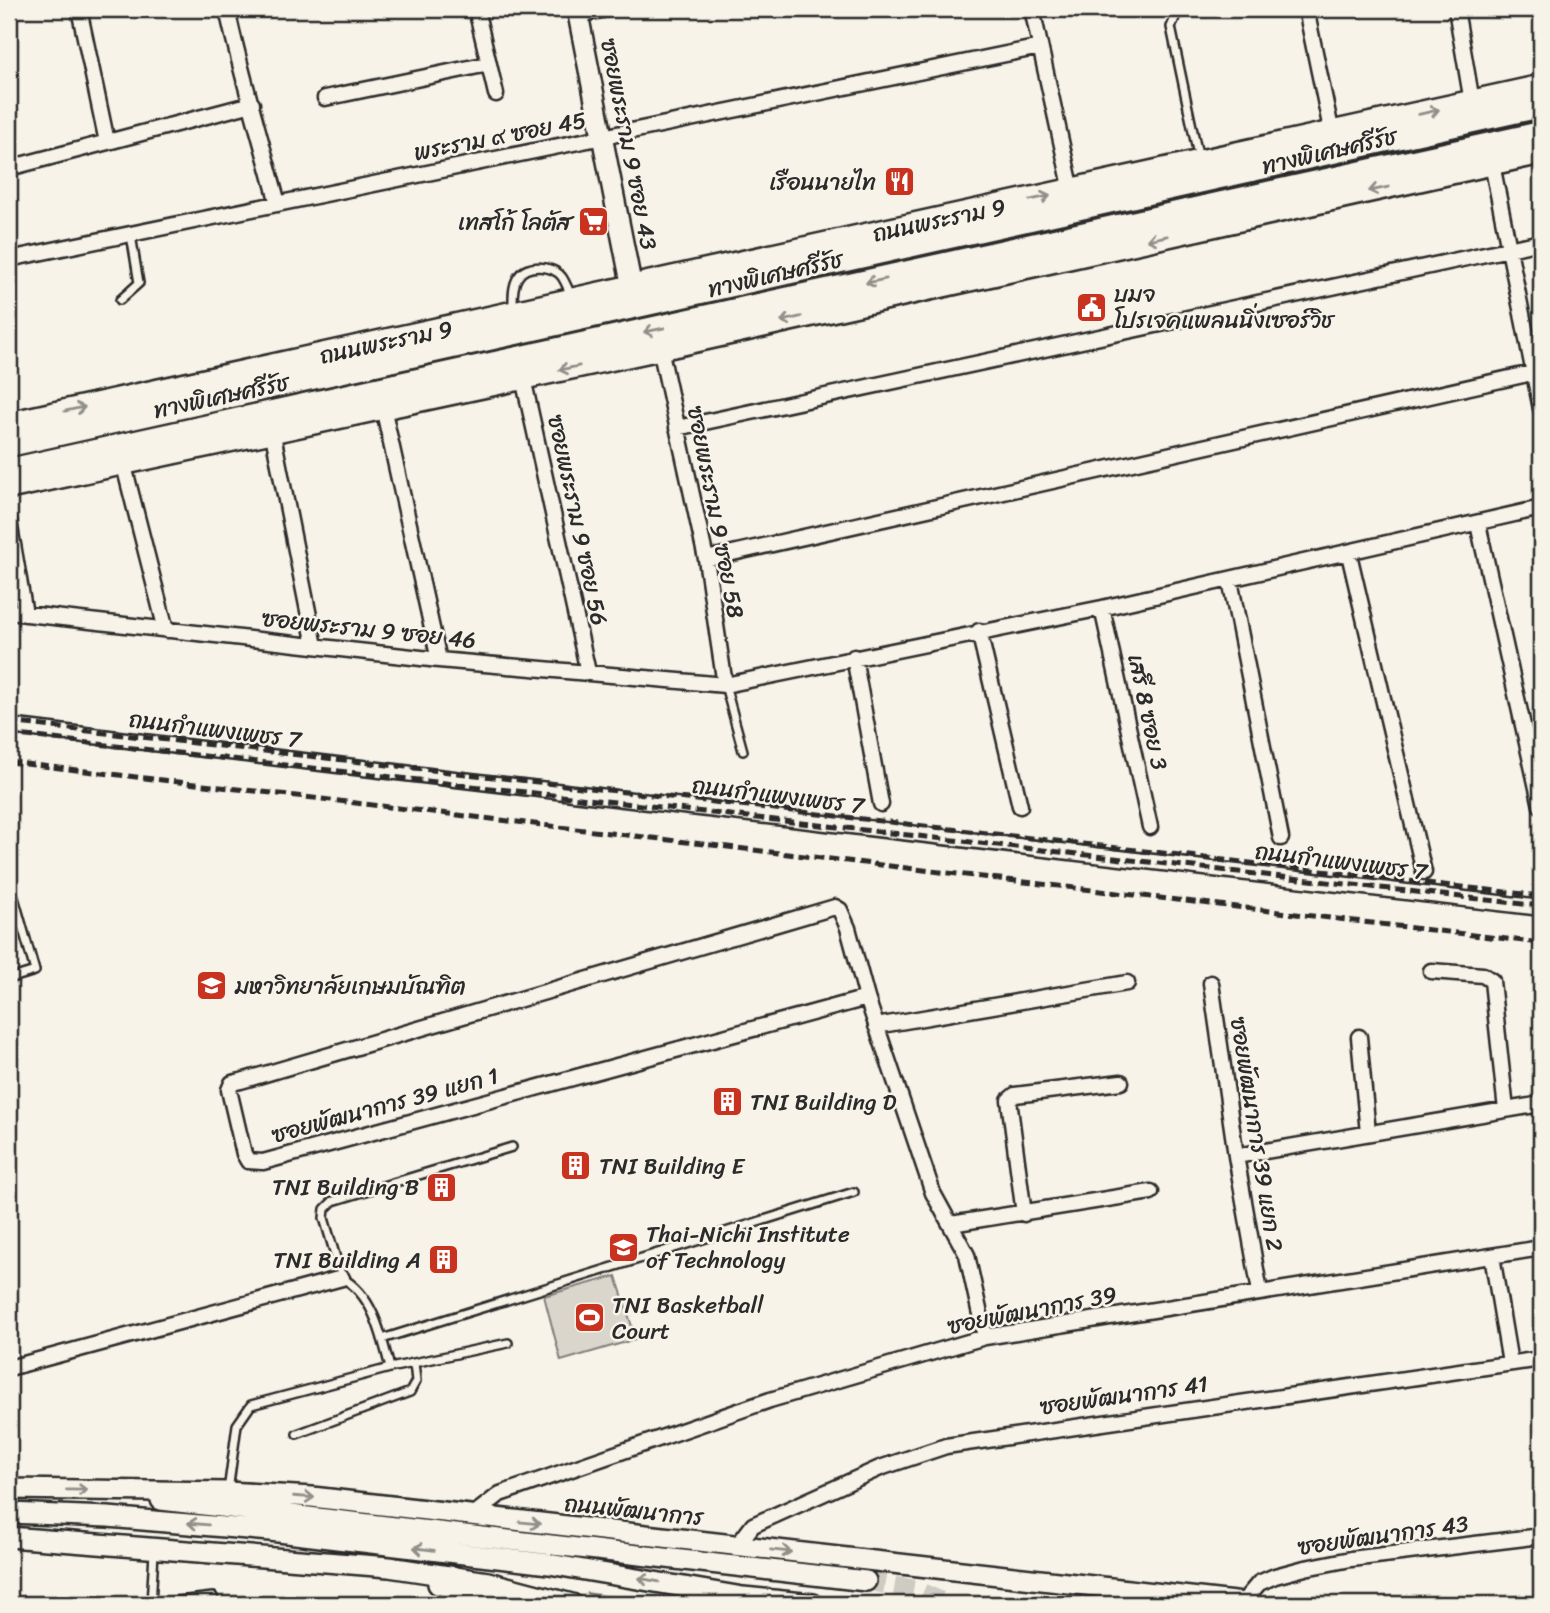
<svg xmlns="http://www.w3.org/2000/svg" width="1550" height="1613" font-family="Sriracha,'Playpen Sans Thai',sans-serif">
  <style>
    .green { fill: #dad6cc; stroke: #82807c; stroke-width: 2 }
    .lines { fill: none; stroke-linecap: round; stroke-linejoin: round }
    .secondary-tunnel { stroke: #cecbc2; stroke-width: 19; stroke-dasharray: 19 10; stroke-linecap: butt }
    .lane-casing { stroke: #2b2b2b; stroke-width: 12 }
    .street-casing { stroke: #2b2b2b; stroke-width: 19 }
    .secondary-casing { stroke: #2b2b2b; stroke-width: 24 }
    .primary-casing { stroke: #2b2b2b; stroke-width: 28 }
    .highway-casing { stroke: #2b2b2b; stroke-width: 32 }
    .lane { stroke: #f7f3e8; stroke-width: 7 }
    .street { stroke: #f7f3e8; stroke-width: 14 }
    .secondary { stroke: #f7f3e8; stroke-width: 19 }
    .primary { stroke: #f7f3e8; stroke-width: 23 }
    .highway { stroke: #f7f3e8; stroke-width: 26 }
    .rail { stroke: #2b2b2b; stroke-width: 5; stroke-dasharray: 10 5; stroke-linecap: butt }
    .oneway { stroke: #918f8a }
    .labels { text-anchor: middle; stroke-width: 5; stroke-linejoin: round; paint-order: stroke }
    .street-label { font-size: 23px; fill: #2b2b2b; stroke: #f7f3e8 }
    .poi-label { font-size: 23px; fill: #2b2b2b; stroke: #f7f3e8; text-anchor: start }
  </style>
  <rect width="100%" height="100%" fill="#f7f3e8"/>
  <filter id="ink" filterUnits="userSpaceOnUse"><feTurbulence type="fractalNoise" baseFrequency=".0143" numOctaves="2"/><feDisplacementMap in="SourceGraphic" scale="14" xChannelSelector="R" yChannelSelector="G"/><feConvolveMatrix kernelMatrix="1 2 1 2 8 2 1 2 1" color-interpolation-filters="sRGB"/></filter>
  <g filter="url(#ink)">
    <!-- green -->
    <path class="green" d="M616,1276L636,1339L561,1361L544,1296Z
      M586,1593L660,1604H611Z"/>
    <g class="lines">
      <!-- secondary-tunnel -->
      <path class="secondary-tunnel" d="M866,1581L914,1589L947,1604"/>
      <defs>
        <path id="lane" d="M1179,9L1171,27L1199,160
          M120,300L139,283L131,235
          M513,310C513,300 512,286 518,277C526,263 553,265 562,277C566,283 569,291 572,298
          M725,685L743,751
          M9,880L35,971L9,979
          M382,1339L854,1192
          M390,1368C382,1337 373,1294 342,1278L324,1218L325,1209L333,1201L512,1147
          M297,1434L410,1392L416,1381L414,1363
          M228,1491L237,1425L251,1405L390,1368L508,1343
          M151,1604L154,1552
          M152,1604L213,1597L215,1604"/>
        <path id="street" d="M79,9L107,142
          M227,9C241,75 261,139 278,204
          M476,9L496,94
          M1032,9L1072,191
          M1306,9L1332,134
          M1456,9L1472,102
          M578,15L607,9
          M325,98L488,64
          M1492,164L1541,409
          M9,168L252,104
          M9,259L1040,47
          M660,348L706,559L725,685
          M523,378L588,672
          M383,407L439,660
          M677,428L1541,242
          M272,430L315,646
          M123,462L166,630
          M9,521L25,614
          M1478,524L1541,806
          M1349,554L1424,872
          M706,559L1541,371
          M1230,580L1281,838
          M1102,608L1150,827
          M9,612L439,660L725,685L1102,608L1541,508
          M979,631L1020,806
          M854,657L881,804
          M9,726L1541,908
          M1431,971L1483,975L1492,981L1506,1110
          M1211,983L1236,1156L1260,1292
          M867,998L263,1162L248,1161L244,1154L229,1090L232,1083L241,1081L835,907L840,910L848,928L867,998L933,1193L967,1255L985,1337
          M876,1026L1127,983
          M1359,1037L1368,1133
          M1236,1156L1541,1104
          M1024,1214L1009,1100L1015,1095L1121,1082
          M951,1224L1151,1192
          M1492,1256L1510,1363
          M9,1368L342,1278
          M472,1516L500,1494L770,1400L985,1337L1541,1248
          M737,1546L753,1525L880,1468L946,1446L1541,1359
          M1242,1603L1259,1583L1275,1576L1305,1568L1351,1559L1541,1536"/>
        <path id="secondary" d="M577,9L632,288
          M9,1489L228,1492L312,1497L1252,1604
          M161,1500L866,1581
          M9,1513L108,1517L270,1531L549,1564L743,1597L813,1604
          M9,1537L389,1567L488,1582L572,1604
          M438,1584L511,1604"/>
        <path id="primary" d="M9,424L1541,87
          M9,487L660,348L1541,152"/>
        <path id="highway" d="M9,443L1541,104
          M9,472L1541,135"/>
      </defs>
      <!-- lane casing -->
      <use href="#lane" class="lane-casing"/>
      <!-- street casing -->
      <use href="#street" class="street-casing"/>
      <!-- secondary casing -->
      <use href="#secondary" class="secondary-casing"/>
      <!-- primary casing -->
      <use href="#primary" class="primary-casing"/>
      <!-- highway casing -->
      <use href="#highway" class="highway-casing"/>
      <!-- lane -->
      <use href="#lane" class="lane"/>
      <!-- street -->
      <use href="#street" class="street"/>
      <!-- secondary -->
      <use href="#secondary" class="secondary"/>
      <!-- primary -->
      <use href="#primary" class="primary"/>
      <!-- highway -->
      <use href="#highway" class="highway"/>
      <!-- rail -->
      <path class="rail" d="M9,722L1541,896
        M9,734L1541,906
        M9,762L1541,943"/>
    </g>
    <!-- one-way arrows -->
    <defs><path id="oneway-shaft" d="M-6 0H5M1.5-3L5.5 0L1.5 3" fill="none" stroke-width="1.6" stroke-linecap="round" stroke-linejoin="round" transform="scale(1.75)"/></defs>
    <g class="oneway">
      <use href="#oneway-shaft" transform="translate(1429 112) rotate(-13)"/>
      <use href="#oneway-shaft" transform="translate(1379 189) rotate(168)"/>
      <use href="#oneway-shaft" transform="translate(1040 198) rotate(-12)"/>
      <use href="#oneway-shaft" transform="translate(1157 238) rotate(168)"/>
      <use href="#oneway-shaft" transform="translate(876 281) rotate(168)"/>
      <use href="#oneway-shaft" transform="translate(791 319) rotate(167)"/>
      <use href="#oneway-shaft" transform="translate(654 330) rotate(168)"/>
      <use href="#oneway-shaft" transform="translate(569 368) rotate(168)"/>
      <use href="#oneway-shaft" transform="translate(75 409) rotate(-12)"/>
      <use href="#oneway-shaft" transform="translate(77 1490) rotate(1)"/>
      <use href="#oneway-shaft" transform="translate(304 1497) rotate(4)"/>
      <use href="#oneway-shaft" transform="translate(530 1523) rotate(6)"/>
      <use href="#oneway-shaft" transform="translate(198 1524) rotate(-175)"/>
      <use href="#oneway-shaft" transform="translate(424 1549) rotate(-173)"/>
      <use href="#oneway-shaft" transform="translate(781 1551) rotate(6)"/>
      <use href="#oneway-shaft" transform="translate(649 1580) rotate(-170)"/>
    </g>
  </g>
  <!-- icons -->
  <defs>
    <symbol id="restaurant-square" viewBox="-11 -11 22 22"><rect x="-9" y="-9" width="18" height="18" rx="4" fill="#c8321e" stroke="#f7f3e8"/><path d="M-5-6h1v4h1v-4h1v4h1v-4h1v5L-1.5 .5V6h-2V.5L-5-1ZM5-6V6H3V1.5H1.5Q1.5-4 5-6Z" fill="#fff"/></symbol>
    <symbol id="supermarket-square" viewBox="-11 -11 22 22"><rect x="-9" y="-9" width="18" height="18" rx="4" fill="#c8321e" stroke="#f7f3e8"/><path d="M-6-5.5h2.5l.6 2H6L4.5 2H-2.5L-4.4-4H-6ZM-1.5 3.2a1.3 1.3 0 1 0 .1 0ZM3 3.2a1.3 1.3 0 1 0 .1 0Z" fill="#fff"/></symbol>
    <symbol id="civic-square" viewBox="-11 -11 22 22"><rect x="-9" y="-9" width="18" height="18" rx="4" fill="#c8321e" stroke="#f7f3e8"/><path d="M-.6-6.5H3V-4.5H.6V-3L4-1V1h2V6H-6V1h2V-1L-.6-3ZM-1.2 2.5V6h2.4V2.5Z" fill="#fff"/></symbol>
    <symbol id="university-square" viewBox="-11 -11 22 22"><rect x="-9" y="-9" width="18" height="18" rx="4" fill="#c8321e" stroke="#f7f3e8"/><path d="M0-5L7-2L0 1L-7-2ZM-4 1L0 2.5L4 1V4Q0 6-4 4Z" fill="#fff"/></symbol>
    <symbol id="building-square" viewBox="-11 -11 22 22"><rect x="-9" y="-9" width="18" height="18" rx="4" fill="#c8321e" stroke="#f7f3e8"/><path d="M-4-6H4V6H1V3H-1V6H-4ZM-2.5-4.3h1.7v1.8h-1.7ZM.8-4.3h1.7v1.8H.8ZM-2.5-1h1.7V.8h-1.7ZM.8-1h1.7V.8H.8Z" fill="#fff"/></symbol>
    <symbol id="school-square" viewBox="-11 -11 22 22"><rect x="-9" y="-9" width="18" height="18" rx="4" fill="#c8321e" stroke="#f7f3e8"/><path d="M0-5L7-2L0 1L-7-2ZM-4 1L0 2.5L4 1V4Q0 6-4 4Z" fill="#fff"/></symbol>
    <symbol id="stadium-square" viewBox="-11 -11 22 22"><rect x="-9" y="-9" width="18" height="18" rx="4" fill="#c8321e" stroke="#f7f3e8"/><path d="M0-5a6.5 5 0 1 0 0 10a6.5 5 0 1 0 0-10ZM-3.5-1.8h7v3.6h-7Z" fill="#fff"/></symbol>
  </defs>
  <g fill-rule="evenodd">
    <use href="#restaurant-square" x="882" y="164" width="35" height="35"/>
    <use href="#supermarket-square" x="576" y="204" width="35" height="35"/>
    <use href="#civic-square" x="1074" y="290" width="35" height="35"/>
    <use href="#university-square" x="194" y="968" width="35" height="35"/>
    <use href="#building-square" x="710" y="1084" width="35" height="35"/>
    <use href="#building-square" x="558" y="1148" width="35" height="35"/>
    <use href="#building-square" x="424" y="1170" width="35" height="35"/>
    <use href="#school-square" x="606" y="1230" width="35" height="35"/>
    <use href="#building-square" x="426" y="1242" width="35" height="35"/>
    <use href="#stadium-square" x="572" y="1300" width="35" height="35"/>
  </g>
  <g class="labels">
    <!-- street labels -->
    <g class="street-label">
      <text transform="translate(500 136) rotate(-11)" y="8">พระราม ๙ ซอย 45</text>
      <text transform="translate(629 144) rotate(79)" y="8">ซอยพระราม 9 ซอย 43</text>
      <text transform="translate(1329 151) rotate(-13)" y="8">ทางพิเศษศรีรัช</text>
      <text transform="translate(939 220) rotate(-12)" y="8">ถนนพระราม 9</text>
      <text transform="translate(775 274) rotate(-13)" y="8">ทางพิเศษศรีรัช</text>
      <text transform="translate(386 342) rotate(-12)" y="8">ถนนพระราม 9</text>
      <text transform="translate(221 396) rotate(-12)" y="8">ทางพิเศษศรีรัช</text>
      <text transform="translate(716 512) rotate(79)" y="8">ซอยพระราม 9 ซอย 58</text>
      <text transform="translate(578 520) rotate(78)" y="8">ซอยพระราม 9 ซอย 56</text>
      <text transform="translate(369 629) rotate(6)" y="8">ซอยพระราม 9 ซอย 46</text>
      <text transform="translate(1148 712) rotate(78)" y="8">เสรี 8 ซอย 3</text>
      <text transform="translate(215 729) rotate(7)" y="8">ถนนกำแพงเพชร 7</text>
      <text transform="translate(778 795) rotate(7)" y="8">ถนนกำแพงเพชร 7</text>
      <text transform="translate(1341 861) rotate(7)" y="8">ถนนกำแพงเพชร 7</text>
      <text transform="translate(385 1105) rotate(-15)" y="8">ซอยพัฒนาการ 39 แยก 1</text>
      <text transform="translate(1257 1134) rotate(81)" y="8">ซอยพัฒนาการ 39 แยก 2</text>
      <text transform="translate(1032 1310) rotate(-11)" y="8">ซอยพัฒนาการ 39</text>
      <text transform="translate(1124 1395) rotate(-8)" y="8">ซอยพัฒนาการ 41</text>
      <text transform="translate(634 1510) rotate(6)" y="8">ถนนพัฒนาการ</text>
      <text transform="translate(1383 1535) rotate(-8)" y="8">ซอยพัฒนาการ 43</text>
    </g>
    <!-- poi labels -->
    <g class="poi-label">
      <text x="876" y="190" text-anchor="end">เรือนนายไท</text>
      <text x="571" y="230" text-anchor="end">เทสโก้ โลตัส</text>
      <text x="1114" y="302">บมจ<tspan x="1114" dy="26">โปรเจคแพลนนิ่งเซอร์วิช</tspan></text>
      <text x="235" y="994">มหาวิทยาลัยเกษมบัณฑิต</text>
      <text x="750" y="1110">TNI Building D</text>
      <text x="599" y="1174">TNI Building E</text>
      <text x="419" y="1195" text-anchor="end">TNI Building B</text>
      <text x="646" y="1242">Thai-Nichi Institute<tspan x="646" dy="26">of Technology</tspan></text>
      <text x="421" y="1268" text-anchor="end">TNI Building A</text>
      <text x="612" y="1313">TNI Basketball<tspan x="612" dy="26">Court</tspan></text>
    </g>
  </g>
  <!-- margin -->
  <rect width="1550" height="1613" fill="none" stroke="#f7f3e8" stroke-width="35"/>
  <rect x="18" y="18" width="1515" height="1578" fill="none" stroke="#2b2b2b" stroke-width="2.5" filter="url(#ink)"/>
</svg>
